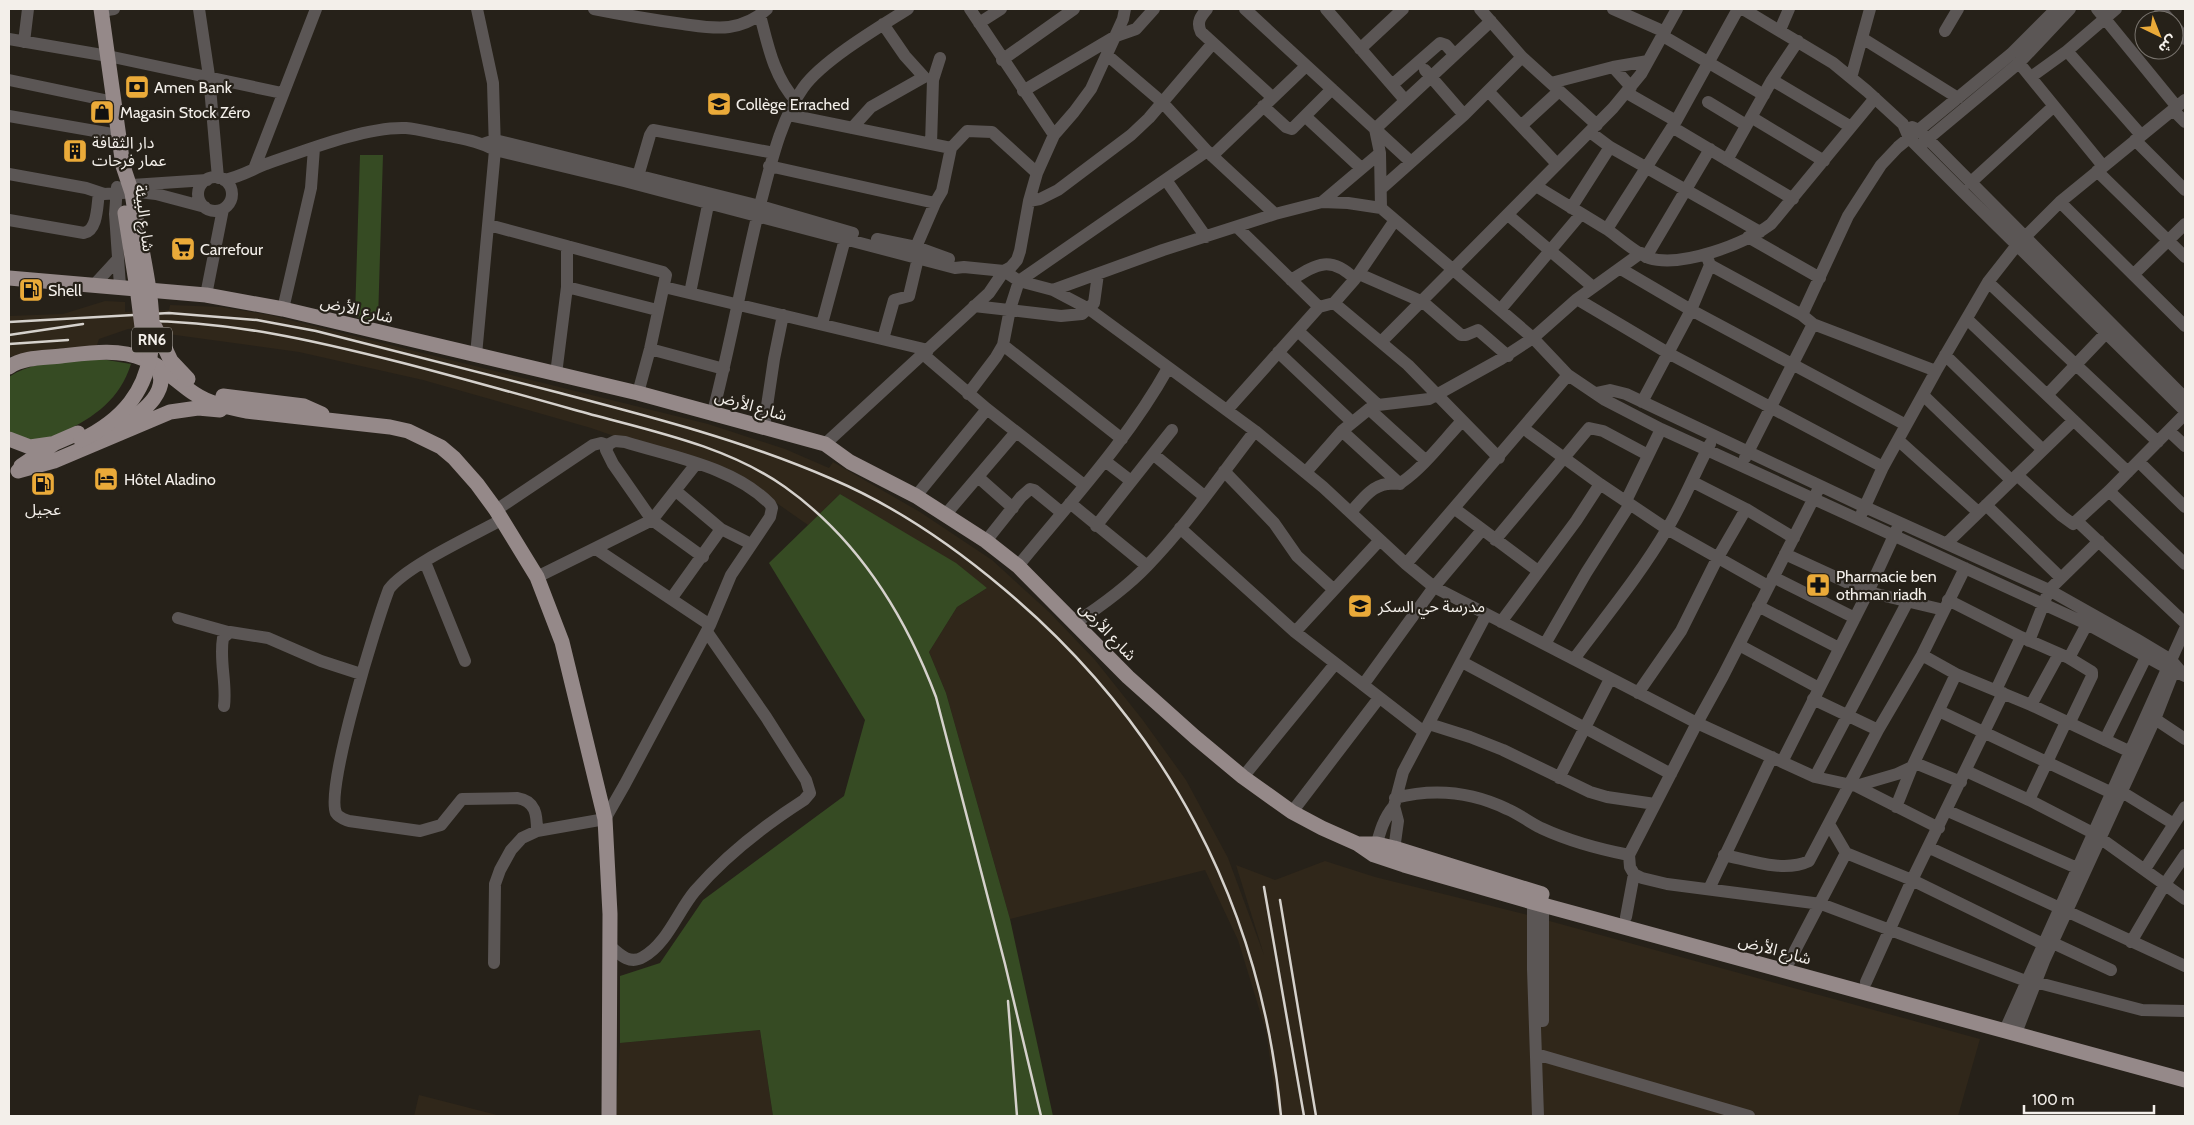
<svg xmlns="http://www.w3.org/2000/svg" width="2194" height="1125" font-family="Cabin,'Noto Sans Arabic',sans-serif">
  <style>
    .built { fill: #30271a }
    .green { fill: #364b23 }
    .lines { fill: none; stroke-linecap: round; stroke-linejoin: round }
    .minor { stroke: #5b5655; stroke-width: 12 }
    .major { stroke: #958989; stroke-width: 15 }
    .rail { stroke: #d5d1cc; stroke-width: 2.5 }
    .major-bridge { stroke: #958989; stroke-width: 15 }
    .labels { text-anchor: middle; stroke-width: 4.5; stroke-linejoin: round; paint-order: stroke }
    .shield { fill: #262119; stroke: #b6b1ab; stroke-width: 1 }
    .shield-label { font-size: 15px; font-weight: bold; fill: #f3efea }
    .poi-label { font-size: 16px; fill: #f3efea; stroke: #262119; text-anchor: start }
    .street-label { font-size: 16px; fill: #f3efea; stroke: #262119 }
  </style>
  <rect width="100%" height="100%" fill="#262119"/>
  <!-- built -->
  <path class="built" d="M105,301L125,302V312L169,310L170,305L221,307L270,315L708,424L785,449L829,468L833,462L920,512L992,560L1049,612L1095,660L1142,719L1186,780L1228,858L1264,955L1236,865L1275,880L1325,861L1375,877L1524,914L1980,1039L1958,1116H1278L1266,1031L1238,940L1205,870L1010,919L946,693L929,652L957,607L987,588L840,494L808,525L748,483L591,428L423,380L299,352L168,334L167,327L128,329L99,339L96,348L22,357L9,356V316L63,314Z
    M760,1030L773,1116H616L620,1043Z
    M419,1095L501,1116H414Z"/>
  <!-- green -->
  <path class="green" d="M360,155H383L378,321L355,317Z
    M74,360H107L131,364C120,399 95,417 63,432C54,436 40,442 30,441C23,440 15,435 9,432V377C28,364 51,362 74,360Z
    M840,494L956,563L987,588L957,607L929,652L946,693L1010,919L1053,1116H773L760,1030L620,1043V976L660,963L703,900L844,796L865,720L769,563Z"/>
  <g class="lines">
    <!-- minor -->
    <path class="minor" d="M199,9L209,76L218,178
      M594,9C624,15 653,20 683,24C698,26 714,29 729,27C743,25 757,18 767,9
      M970,9L1054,135
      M1207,9C1201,16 1196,22 1201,32L1272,97
      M1245,9L1411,162
      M1326,9L1405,100
      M1480,9L1522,57L1597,125
      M1613,9L1665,32
      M1743,9L1833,63L1867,91L1903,124L1909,138L1962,191L2185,411
      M2097,9L2177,107
      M2160,9L2170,20
      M101,11L114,9
      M760,15C768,46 774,77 796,101
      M979,23L1001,9
      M2174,25L2185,39
      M1780,30L1789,9
      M1945,31L1958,9
      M1663,36L1764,95
      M1862,38L1958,98
      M9,39L108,56L282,93
      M24,42L28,9
      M1360,49L1403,9
      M2067,51L2141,135
      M1107,55L1162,102L1207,151L1275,214
      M1002,60L1074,9
      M2019,63L2103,166
      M1613,67L1631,87
      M1425,70L1464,115
      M2031,77L2067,51L2116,9
      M1851,78L1870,9
      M9,80L114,102
      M1772,80L1851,127
      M1551,83L1613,67L1648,61
      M1392,85L1440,43L1446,45L1454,54
      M1023,91L1116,36L1136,29L1154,9
      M1489,92L1557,164
      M1627,93L1676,121
      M1708,102L1746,125
      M1263,106L1286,127L1292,129L1332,89
      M2173,110L2185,122
      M789,115L951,148
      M9,116L118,135
      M1306,117L1361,168
      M1751,117L1824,161
      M1522,125L1559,91
      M1672,127L1793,199
      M1912,127L1919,130L2185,398
      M852,128L871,107L924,77L905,56L883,24
      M1375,129L1491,21
      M1375,129L1380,153L1381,208
      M1590,132L1610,147L1760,232
      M2135,140L2185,190
      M1923,143L2019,63L2070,9
      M483,144L495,140L532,149L760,206L853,233
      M931,144L933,80L940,58
      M1212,156L1306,66
      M1727,160L1772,80L1798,41
      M769,166L935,203
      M254,169L316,9
      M2097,171L2185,257
      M9,174L86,188L104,194L139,192L156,194L205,207
      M638,176L650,135L653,130L774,153
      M198 194a17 17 0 1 1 34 0a17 17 0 1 1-34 0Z
      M224,180C240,177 251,170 266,164C304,151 367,126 406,128C419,129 432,133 444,135C462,139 479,141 495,150L624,181L955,268L964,267L1004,271L1019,281L1053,290L1089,309L1255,431L1323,487L1406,564L1434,587L1697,723L1723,676L1820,486
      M1166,180L1206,237
      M1970,183L2054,106
      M132,185L207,180
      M1536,186C1560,201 1584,215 1608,230C1619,238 1637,254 1649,258C1681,268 1745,244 1771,224L1875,98
      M117,187L115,214L120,286
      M1382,188L1464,115L1522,57
      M1029,201L1040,199L1058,190L1131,135L1149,118L1213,43
      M1322,202L1380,153
      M2060,202L2185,326
      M1571,208L1610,147
      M1508,215L1593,287
      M9,220L84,233C98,230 97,205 99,193
      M489,225L663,272L666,275L650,349L638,393
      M1238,228L1319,307
      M1607,229L1676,121L1738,9
      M1748,237L1820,278
      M877,239L916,247L949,259
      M916,247L935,203L942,191L951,148L967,131L992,132L1037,173
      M1706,254L1710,265L1802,315L1813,324L1936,371
      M1646,257L1710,149
      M1621,269L1691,310L1906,425
      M1359,274L1423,302L1461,335H1466L1478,330L1508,356
      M2134,274L2185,224
      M1291,280C1317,264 1330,255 1355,279
      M1988,282L2158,442
      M94,285L117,260
      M567,287L657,310
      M664,287L928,350
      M1053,290L1163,250L1275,214L1322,202L1348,203L1381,208L1533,338L1568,375L1605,400L1661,429L2087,624L2167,668L2185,676
      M690,293L708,205
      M206,295L223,209
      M1577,299L1668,353L1883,467
      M1334,303L1408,365L1499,458
      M974,306L1061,316L1082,314L1094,303L1098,274
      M283,309L311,188L314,148
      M1500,310L1581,214
      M1802,315L1848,216L1881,165L1898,147L2011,54L2056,9
      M1967,319L2128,472
      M822,324L845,239
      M1298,331L1378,405
      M883,339L894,300L909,296L918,258
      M1382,341L1613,108L1641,74L1677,9
      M1003,345L1122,439
      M650,349L724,369
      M1278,352L1352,422
      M476,355L495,150L493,83L477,9
      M924,355L987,409L1084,485
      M1945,355L2043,450
      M556,374L567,287V246
      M1596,393L1610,390L1626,394L1865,507L2049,590L2136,639L2171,660L2182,673
      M968,394L996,357L1003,345L1010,309L1019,281L1207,151
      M1923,395L2011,480
      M2047,395L2107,332
      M1642,402L1691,310L1710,265
      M1369,409L1425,460
      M1227,410L1319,307L1334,303L1355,279L1395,220
      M713,412C731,343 743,273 760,205C770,168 780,120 803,88C822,61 879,27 908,9
      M764,426L774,359L783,315
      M1523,428L1600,484L1667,529L1768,586
      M1342,431L1400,484
      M2169,431L2185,446
      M1898,440L1978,512
      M825,444L989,293L1004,271L1011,267L1017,260L1020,251L1029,201L1037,173L1054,135L1074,112L1091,89L1123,19L1125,9
      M1153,454L1204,496
      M1745,458L1813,324
      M1105,461L1131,481
      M2139,462L2185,507
      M1224,471L1274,523L1297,556L1333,589
      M1306,472L1342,431L1369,409L1378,405L1429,399L1501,359L1533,338L1577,299L1641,253
      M2017,475L2062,516L2073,524L2109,491L2185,414
      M978,477L1013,508
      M1693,482L1746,509L1794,538
      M676,491L721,529L751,544
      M2109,491L2185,564
      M916,496L987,409
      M1626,501L1661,429
      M1070,503L1147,566
      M1986,505L2061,578
      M1455,509L1538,571
      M496,510L593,445L601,443L607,445
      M1351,512C1361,501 1371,486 1387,484C1392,483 1397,485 1402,482C1423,468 1444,440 1462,421
      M946,514L1016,432
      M1861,515L1883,467L1936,371L1988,282L2017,245L2060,202L2185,100
      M501,520C474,535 406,566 389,589C377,620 325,788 336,813C339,818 344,819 349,821L420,831L441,825L462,799L517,798C536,801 537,815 537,831
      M2077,521L2185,623
      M1096,526L1172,430
      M1180,528L1295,632L1424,732
      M1495,540L1589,428L1603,431L1648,455
      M986,541L1021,497L1030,489L1034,490L1062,513
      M1947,543L2073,421
      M1785,554L1868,592L1944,610
      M703,557L652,520L613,464L606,450L609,444L615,441L625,442C673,457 734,467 770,504L772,508L770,517L731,575L710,625
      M425,562L465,661
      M1406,564L1568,375
      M1018,566C1070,502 1128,440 1168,368
      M537,577L652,520L696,464
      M1773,577L1855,618
      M671,599L721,529
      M1948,600L2021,637L2069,658L2092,672V676L2069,724
      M1758,606L1839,648
      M178,618L228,632
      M1501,622L1576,521L1600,484
      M1075,623C1101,606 1126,588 1147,566C1187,525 1220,476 1255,431
      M1295,632L1380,540
      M2029,641L2049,590L2099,541
      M1545,644L1586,573L1630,504
      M1739,645L1819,688
      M1922,655L1956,674L2031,705L2137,755
      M2069,658L2087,624
      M1574,659C1606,616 1640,575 1667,529C1684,501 1695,472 1710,444
      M1462,662L1671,774
      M1363,685L1434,587L1482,530
      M1996,690L2021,637
      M1638,693L1681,631L1717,559L1746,509
      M1813,699L1878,730
      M2031,705L2059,654
      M224,706C227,683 219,661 223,638L230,632L268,638L321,661L361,674
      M1939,711L2112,793
      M2155,719L2185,739
      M1429,724L1470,737L1503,750L1590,792L1607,797L1655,804
      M2105,740L2146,657
      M1782,762L1868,592L1897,529
      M1915,763L1961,782
      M1966,771L2029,800L2093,833L2185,899
      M1243,777L1335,664
      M1815,777L1908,601
      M1559,778L1610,679
      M1856,786L1897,774L1912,767L1956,674
      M2122,792L2174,824
      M1395,798C1434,788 1472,792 1507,809C1519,814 1529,822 1541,828C1569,841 1598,849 1629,855
      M2029,800L2066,722
      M1896,807L1912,767
      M1948,811L2077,868
      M1292,812L1379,698
      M1829,824L1846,853
      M1939,828L1856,786L1815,777L1697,723L1629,855L1630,867L1634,874L1642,878L1667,884L1821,904L2026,981L2035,982L2142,1010L2185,1011
      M1930,848L2185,966
      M1374,854C1379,836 1382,820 1394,806
      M1724,855C1749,860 1784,873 1809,861L1878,730L1922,655L1965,568
      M1393,857L1398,821L1394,806L1403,772L1486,615
      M2145,869L2185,807
      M1709,889L1772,757
      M1533,894V969L1538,1116
      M1626,917L1634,874
      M2131,942L2165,884L2185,855
      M2053,943L2111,970
      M610,946C620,955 630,965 643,957C667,944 678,911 695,891C726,855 765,825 804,800L810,793L806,780L766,717L707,632
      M1789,962L1846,853L1912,880L2043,944
      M494,963L495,884L500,870L511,850L522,838L537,831L605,819L625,784L710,625L596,549
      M1866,982L1912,880L2003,693
      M1543,1021V896
      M2005,1030L2185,629
      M2016,1033L2044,961L2155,719L2173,673
      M1536,1054L1749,1116"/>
    <!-- major -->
    <path class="major" d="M101,9L123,166L132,193L135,212
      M9,278L206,295L283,309L638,393L825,444L850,462L916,496L986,541L1018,566L1128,677L1195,737L1243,777L1292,812L1322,828L1358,844L1374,855L1404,865L1532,902L2185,1080
      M9,367C24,357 43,358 61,356C88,353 118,348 144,359C164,367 178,383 195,394C210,404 228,407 246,411L390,427L408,431L441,447L454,458L477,484L496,510L537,577L562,642L605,819L610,914L609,1116
      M223,396L304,406L322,414
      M123,426C142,412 173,390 156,365
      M9,439L30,447L51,444
      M21,466L55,443L78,433
      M18,471L54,461L170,412L198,408L220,410
      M1358,844H1377L1394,848L1542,894"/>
    <!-- rail -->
    <path class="rail" d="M140,321C231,321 316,341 403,363C461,378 518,394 575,410C646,430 724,444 785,487C858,539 905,615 936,697L1005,964L1041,1116
      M9,322L169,313L257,320L316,331C398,352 479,373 560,393C652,417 745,441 832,479C895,506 952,545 1004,589C1166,725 1261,905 1281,1116
      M9,335L83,324
      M9,344L68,340
      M1264,887L1304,1116
      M1280,900L1316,1116
      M1008,1001L1017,1116"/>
    <!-- major-bridge -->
    <path class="major-bridge" d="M125,213L138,295L143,335
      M155,327L171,361L188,379
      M81,440C183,391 150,301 135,212"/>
  </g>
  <!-- icons -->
  <defs>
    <symbol id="bank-square" viewBox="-11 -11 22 22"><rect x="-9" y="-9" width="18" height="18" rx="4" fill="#eaaa39" stroke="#262119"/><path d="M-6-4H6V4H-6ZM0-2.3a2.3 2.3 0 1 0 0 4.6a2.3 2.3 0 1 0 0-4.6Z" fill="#111"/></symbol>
    <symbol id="school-square" viewBox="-11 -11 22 22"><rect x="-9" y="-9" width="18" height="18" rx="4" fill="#eaaa39" stroke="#262119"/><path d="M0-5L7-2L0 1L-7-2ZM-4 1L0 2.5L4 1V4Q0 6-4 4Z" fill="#111"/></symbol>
    <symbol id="shop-square" viewBox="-11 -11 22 22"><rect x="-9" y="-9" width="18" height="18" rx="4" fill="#eaaa39" stroke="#262119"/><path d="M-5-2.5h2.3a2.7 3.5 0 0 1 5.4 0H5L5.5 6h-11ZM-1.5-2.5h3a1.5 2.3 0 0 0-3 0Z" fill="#111"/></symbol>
    <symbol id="building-square" viewBox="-11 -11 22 22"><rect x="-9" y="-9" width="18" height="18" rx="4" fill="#eaaa39" stroke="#262119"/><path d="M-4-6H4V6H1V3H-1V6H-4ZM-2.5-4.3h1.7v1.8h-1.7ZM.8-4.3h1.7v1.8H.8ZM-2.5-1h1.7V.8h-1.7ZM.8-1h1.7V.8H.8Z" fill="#111"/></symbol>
    <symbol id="supermarket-square" viewBox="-11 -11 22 22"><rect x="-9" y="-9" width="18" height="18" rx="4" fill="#eaaa39" stroke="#262119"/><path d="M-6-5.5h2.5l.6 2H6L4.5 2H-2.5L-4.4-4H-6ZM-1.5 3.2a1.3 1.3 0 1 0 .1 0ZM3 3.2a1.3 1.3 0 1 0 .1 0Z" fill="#111"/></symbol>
    <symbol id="fuel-square" viewBox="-11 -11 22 22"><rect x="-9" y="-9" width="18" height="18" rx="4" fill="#eaaa39" stroke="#262119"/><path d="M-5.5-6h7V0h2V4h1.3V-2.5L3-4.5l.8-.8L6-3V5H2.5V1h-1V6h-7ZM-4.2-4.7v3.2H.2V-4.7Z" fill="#111"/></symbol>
    <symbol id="hotel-square" viewBox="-11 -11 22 22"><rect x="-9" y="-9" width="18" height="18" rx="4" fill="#eaaa39" stroke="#262119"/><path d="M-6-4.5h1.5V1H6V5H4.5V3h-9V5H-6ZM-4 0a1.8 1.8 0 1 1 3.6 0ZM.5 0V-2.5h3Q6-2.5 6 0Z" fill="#111"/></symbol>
    <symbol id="pharmacy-square" viewBox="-11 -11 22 22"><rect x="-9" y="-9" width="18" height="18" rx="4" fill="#eaaa39" stroke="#262119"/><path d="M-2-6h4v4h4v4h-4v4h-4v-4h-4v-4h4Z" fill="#111"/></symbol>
  </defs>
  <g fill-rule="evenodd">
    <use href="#bank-square" x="123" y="73" width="28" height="28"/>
    <use href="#school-square" x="705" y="90" width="28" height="28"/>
    <use href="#shop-square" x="88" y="98" width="28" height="28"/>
    <use href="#building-square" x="61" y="137" width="28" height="28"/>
    <use href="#supermarket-square" x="169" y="235" width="28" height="28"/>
    <use href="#fuel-square" x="17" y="276" width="28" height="28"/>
    <use href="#hotel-square" x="92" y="465" width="28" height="28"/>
    <use href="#fuel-square" x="29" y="470" width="28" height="28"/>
    <use href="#pharmacy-square" x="1804" y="571" width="28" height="28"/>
    <use href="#school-square" x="1346" y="592" width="28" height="28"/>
  </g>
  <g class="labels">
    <!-- shield labels -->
    <rect class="shield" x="132" y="327.5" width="40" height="25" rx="4"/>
    <g class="shield-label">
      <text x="152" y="345">RN6</text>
    </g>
    <!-- poi labels -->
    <g class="poi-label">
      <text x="154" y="93">Amen Bank</text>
      <text x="736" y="110">Collège Errached</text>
      <text x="120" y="118">Magasin Stock Zéro</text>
      <text x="92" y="148">دار الثقافة<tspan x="92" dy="18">عمار فرحات</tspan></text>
      <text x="200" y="255">Carrefour</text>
      <text x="48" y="296">Shell</text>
      <text x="124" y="485">Hôtel Aladino</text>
      <text x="43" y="515" text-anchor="middle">عجيل</text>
      <text x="1836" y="582">Pharmacie ben<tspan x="1836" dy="18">othman riadh</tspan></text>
      <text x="1378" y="612">مدرسة حي السكر</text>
    </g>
    <!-- street labels -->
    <g class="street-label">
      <text transform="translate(145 218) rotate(83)" y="6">شارع البيئة</text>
      <text transform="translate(357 309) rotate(13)" y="6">شارع الأرض</text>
      <text transform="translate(751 405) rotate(16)" y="6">شارع الأرض</text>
      <text transform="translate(1108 631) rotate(46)" y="6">شارع الأرض</text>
      <text transform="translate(1775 949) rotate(15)" y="6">شارع الأرض</text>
    </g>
  </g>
  <!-- border -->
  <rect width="2194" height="1125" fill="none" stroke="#f3efea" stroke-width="20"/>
  <!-- north arrow -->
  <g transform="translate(2159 35) rotate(137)"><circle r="24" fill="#262119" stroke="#78736d"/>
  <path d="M0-4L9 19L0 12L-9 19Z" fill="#eaaa39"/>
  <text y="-8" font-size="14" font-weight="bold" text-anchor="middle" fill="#f3efea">ش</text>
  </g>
  <!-- scale -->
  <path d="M2024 1105v8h130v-8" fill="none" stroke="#f3efea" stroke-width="2.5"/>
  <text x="2032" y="1105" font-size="15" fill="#f3efea" stroke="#262119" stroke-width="4" paint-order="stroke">100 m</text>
</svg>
